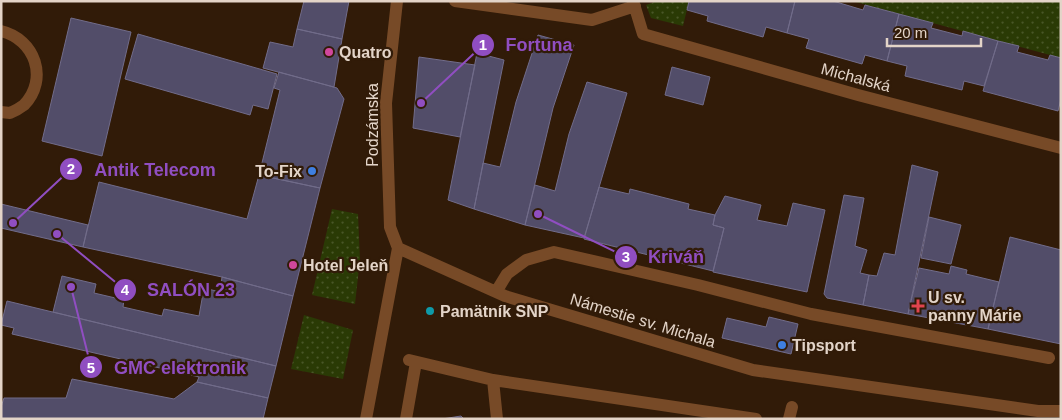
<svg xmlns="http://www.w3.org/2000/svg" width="1062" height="420" font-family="Arial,sans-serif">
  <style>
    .grass { fill: url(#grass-dots) }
    .building { fill: #524d69; stroke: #716c8a }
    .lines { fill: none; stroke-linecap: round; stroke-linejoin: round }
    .minor { stroke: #774a27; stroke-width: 12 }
    .hotel-dot { fill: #d1479c; stroke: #311b08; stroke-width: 2 }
    .shop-dot { fill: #3f7fe0; stroke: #311b08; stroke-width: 2 }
    .health-dot { fill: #e0444e; stroke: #311b08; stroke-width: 2 }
    .culture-dot { fill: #0f9aa8; stroke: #311b08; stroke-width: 2 }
    .labels { text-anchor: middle; stroke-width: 4.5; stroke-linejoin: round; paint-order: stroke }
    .poi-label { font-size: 16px; font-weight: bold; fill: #e3d4c8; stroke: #311b08; text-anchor: start }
    .street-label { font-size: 16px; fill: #e3d4c8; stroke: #311b08 }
    .leader { fill: none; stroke: #904ec1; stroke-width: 2 }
    .callout-dot { fill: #904ec1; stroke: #311b08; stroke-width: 2 }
    .mark-label { font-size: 15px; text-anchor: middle; font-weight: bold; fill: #fff }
    .callout-label { font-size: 18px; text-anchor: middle; font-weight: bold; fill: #904ec1; stroke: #311b08; stroke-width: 4.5; stroke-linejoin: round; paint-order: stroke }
  </style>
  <defs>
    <pattern id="grass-dots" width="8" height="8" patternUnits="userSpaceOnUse" patternTransform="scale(1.25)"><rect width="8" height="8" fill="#2a3a05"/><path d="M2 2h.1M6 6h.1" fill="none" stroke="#495628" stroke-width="1.8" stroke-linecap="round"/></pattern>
  </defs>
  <rect width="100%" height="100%" fill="#311b08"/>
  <!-- grass -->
  <path class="grass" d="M657,1H689L683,26L651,18L646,5Z
    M852,1H1061V58Z
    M332,209L358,214L360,259L355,304L312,295Z
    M304,315L353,330L343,379L291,369Z"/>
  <!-- building -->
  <path class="building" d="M304,1H349L342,39L297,29Z
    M689,1H795L787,33L766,27L763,37L707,21L708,16L687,10Z
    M795,1H833L863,10L865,5L899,14L887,61L865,55L862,64L806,48L809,39L787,33Z
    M899,14L933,23L931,28L962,36L963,31L998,41L984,86L964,81L962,90L905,76L907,66L887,61Z
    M71,18L131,32L102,156L42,141Z
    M297,29L342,39L334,87L263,68L270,42L293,47Z
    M138,34L277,74L268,109L253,105L250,115L125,79Z
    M538,35L574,45L553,108L525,225L474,209L483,163L500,167L516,102Z
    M998,41L1019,46L1017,52L1048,60L1050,55L1061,58V99L1058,111L983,91Z
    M477,53L504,60L474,209L448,200Z
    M419,57L475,65L460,137L413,128Z
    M672,67L710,77L703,105L665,95Z
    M279,72L337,88L344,99L320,188L259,175L280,90L274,88Z
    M587,82L627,93L584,238L525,225L535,185L555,191L569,134Z
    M912,165L938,172L908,314L863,305L869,275L877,276L884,253L895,255Z
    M259,175L320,188L293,296L222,277L83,247L99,182L247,219Z
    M599,187L629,194L630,189L689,204L688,209L715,215L713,225L724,228L713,271L584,239Z
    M844,195L864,198L855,246L867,250L860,273L869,275L863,305L827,298L824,294Z
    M725,196L761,205L757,220L787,226L793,203L825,210L807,292L713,272L724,228L713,225L715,215Z
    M1,204L88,225L83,247L1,228Z
    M929,217L961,225L951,264L921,258Z
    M1010,237L1061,250V344L988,329Z
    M951,266L967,270L966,274L999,282L988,329L908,314L919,268L949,274Z
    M62,276L96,284L94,293L124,300L123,307L162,316L164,309L199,316L204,288L220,292L222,277L293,296L276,366L53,312Z
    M7,301L276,366L268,398L197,382L199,377L12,334L14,328L1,325Z
    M769,317L798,324L791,354L722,338L727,318L766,327Z
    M72,379L174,399L197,382L268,398L263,419H1V407L4,398H66Z
    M461,416L464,419H442Z"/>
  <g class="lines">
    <!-- minor -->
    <path class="minor" d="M397,1L386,103L390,227L398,248
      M455,1L592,20L635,6
      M633,1L643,34L858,95L1061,148
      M1,31C35,39 49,79 24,105C20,108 15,111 10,113L1,112
      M398,248L505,296L753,370L1038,411H1061
      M496,292L507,274L526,260L554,252L698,285L811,314L1049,358
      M409,360L493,380L497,419
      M493,380L756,419
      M366,419L398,248
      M406,419L416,362
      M789,419L792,407"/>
  </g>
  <!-- markers -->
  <g class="hotel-dot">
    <circle cx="329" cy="52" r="5"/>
    <circle cx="293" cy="265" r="5"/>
  </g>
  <g class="shop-dot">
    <circle cx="312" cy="171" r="5"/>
    <circle cx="782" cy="345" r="5"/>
  </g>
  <path class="health-dot" d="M915.5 298.5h5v5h5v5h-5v5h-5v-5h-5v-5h5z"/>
  <circle class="culture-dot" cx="430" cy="311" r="5"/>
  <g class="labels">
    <!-- poi labels -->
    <g class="poi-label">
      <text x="339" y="58">Quatro</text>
      <text x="302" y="177" text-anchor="end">To-Fix</text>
      <text x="303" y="271">Hotel Jeleň</text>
      <text x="928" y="303">U sv.<tspan x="928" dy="18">panny Márie</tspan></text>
      <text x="440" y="317">Pamätník SNP</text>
      <text x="792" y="351">Tipsport</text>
    </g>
    <!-- street labels -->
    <g class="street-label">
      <text transform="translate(856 77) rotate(15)" y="6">Michalská</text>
      <text transform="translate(372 125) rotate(-90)" y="6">Podzámska</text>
      <text transform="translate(643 320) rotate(17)" y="6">Námestie sv. Michala</text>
    </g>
  </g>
  <!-- callouts -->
  <path class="leader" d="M421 103L483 45M13 223L71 169M538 214L626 257M57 234L125 290M71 287L91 367"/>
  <g class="callout-dot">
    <circle cx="421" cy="103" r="5"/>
    <circle cx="13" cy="223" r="5"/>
    <circle cx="538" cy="214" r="5"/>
    <circle cx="57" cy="234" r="5"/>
    <circle cx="71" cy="287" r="5"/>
    <circle cx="483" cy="45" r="12"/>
    <circle cx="71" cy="169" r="12"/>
    <circle cx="626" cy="257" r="12"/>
    <circle cx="125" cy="290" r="12"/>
    <circle cx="91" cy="367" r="12"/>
  </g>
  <g class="mark-label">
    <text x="483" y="50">1</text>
    <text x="71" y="174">2</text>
    <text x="626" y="262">3</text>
    <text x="125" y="295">4</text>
    <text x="91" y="373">5</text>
  </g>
  <g class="callout-label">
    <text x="539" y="51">Fortuna</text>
    <text x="155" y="176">Antik Telecom</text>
    <text x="676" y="263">Kriváň</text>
    <text x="191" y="296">SALÓN 23</text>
    <text x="180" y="374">GMC elektronik</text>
  </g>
  <!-- border -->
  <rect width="1062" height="420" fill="none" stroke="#e3d4c8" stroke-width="5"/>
  <!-- scale -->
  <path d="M887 38v8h94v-8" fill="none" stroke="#e3d4c8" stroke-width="2.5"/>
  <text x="894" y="38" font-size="15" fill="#e3d4c8" stroke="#311b08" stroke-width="4" paint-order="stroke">20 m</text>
</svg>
